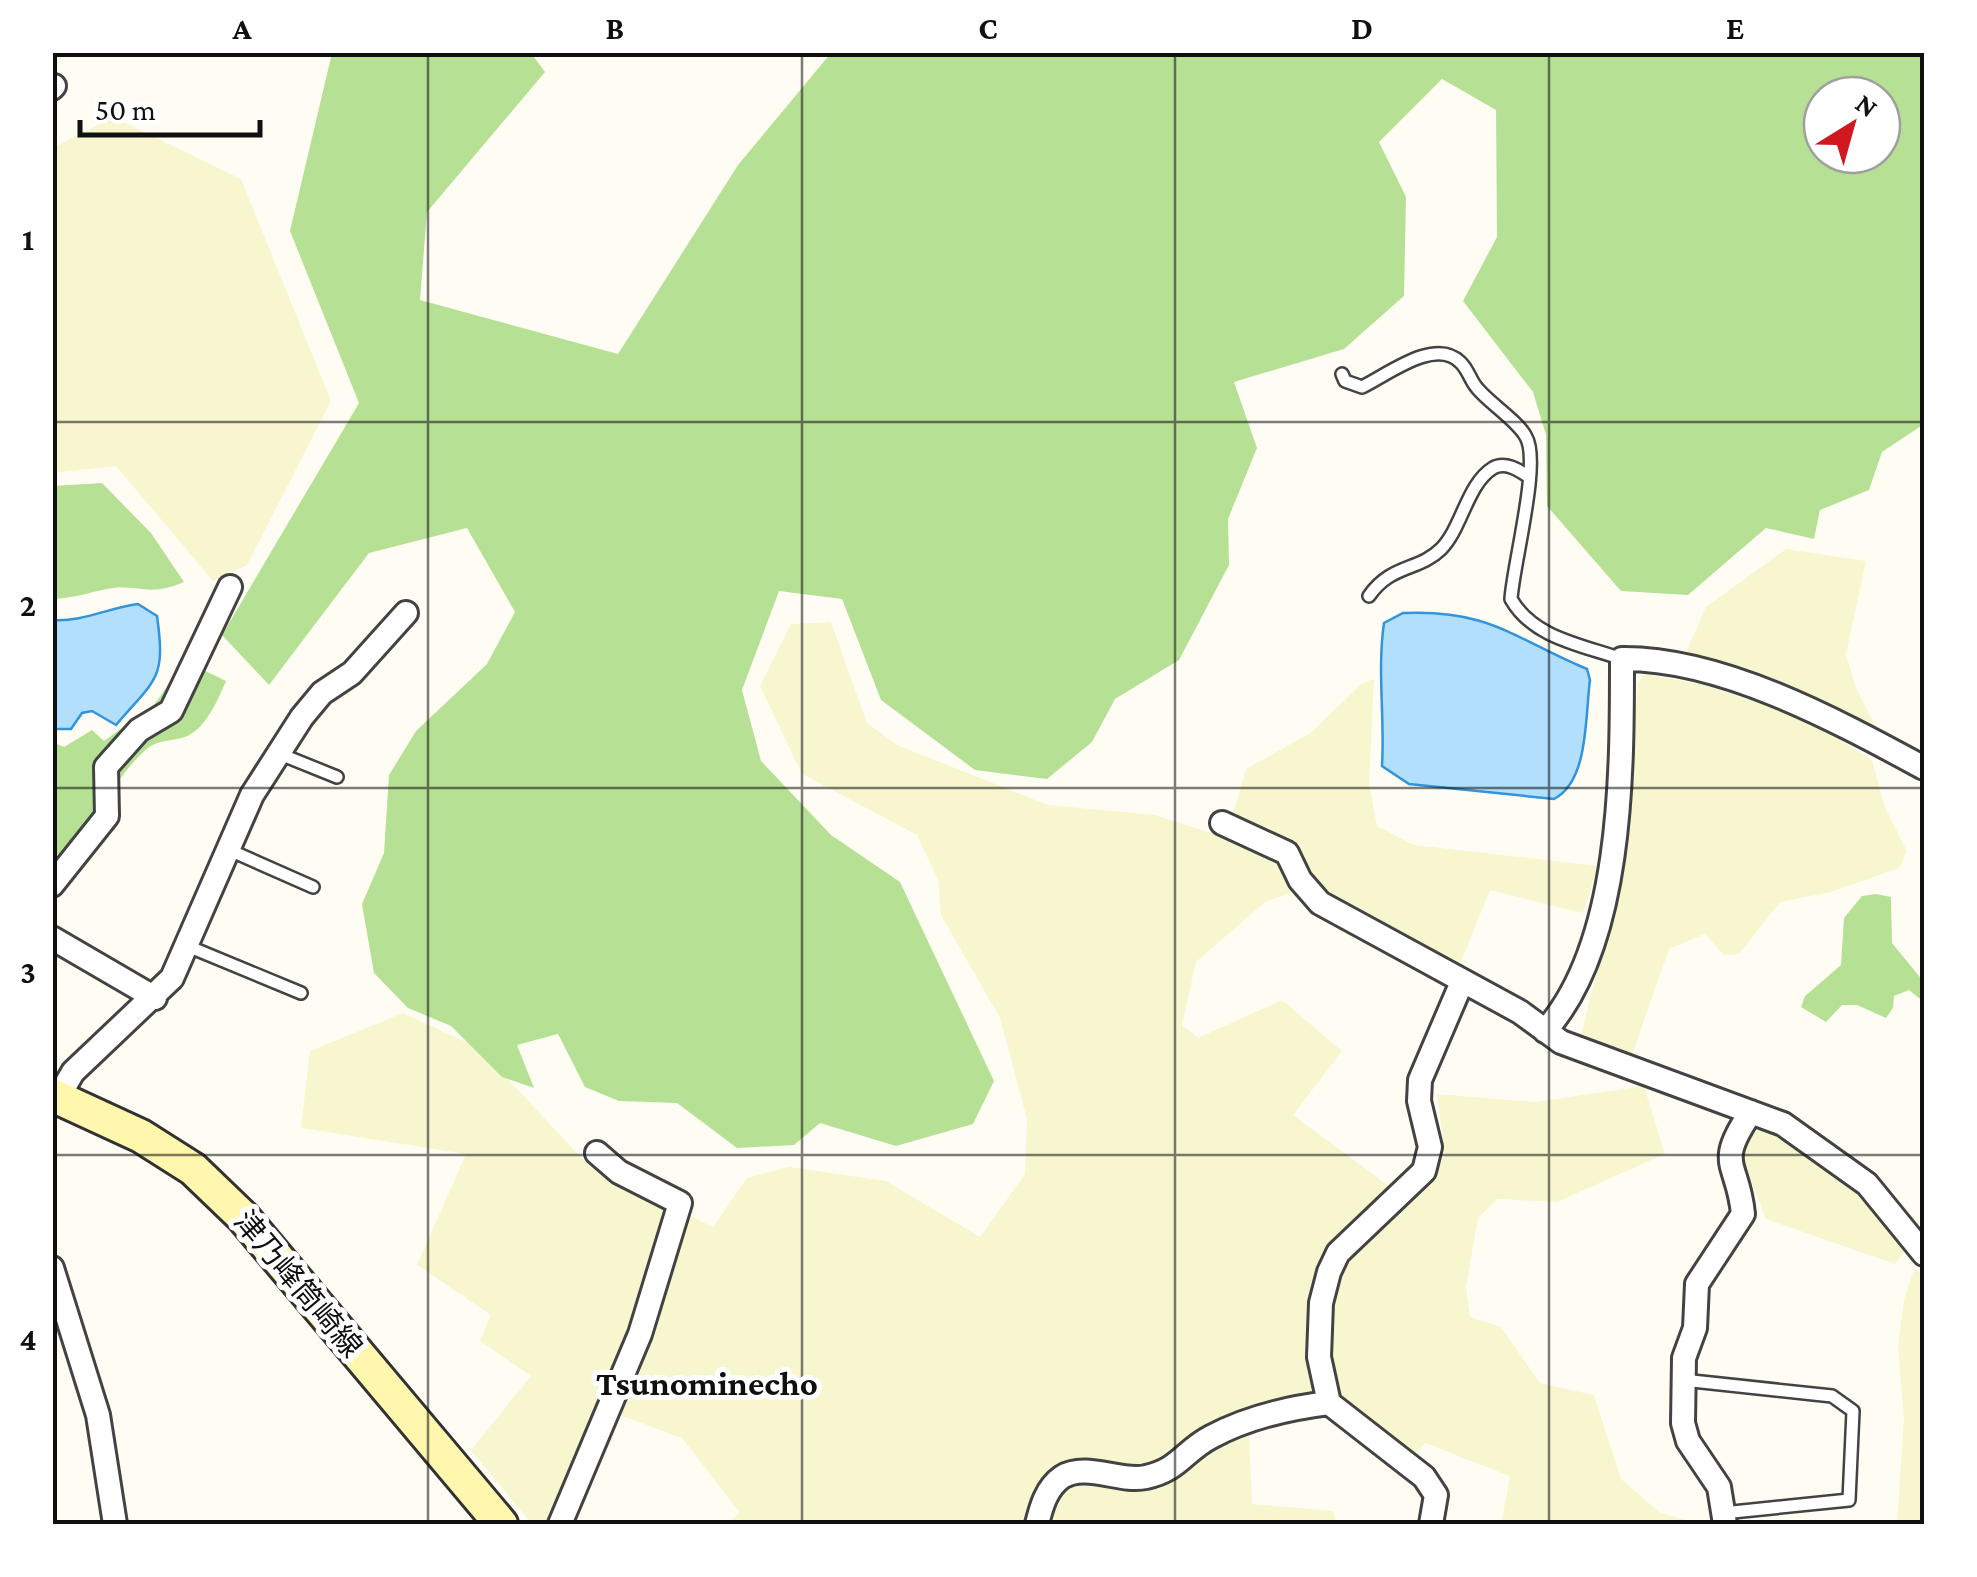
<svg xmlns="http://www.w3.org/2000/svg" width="1977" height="1577" font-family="'Crimson Pro','Noto Sans JP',serif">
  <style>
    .farmland { fill: #f8f6cf }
    .forest { fill: #b6e195; fill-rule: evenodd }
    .water { fill: #b2dffc; stroke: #3294da; stroke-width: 2.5 }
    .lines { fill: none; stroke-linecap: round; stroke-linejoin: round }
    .service-casing { stroke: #434343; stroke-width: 16 }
    .minor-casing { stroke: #434343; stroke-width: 28 }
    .secondary-casing { stroke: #323232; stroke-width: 38 }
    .service { stroke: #fff; stroke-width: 11 }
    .minor { stroke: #fff; stroke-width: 22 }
    .secondary { stroke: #fff7ae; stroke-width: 32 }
    .grid { fill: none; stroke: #101010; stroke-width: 2.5; stroke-opacity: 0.55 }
    .labels { text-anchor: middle; stroke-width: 10; stroke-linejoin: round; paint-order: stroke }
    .street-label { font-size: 30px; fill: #101010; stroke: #fff }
    .quarter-label { font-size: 35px; font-weight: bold; fill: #101010; stroke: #fff }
    .neatline { fill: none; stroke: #101010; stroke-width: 4 }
    .grid-label { font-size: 32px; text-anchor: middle; font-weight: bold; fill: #101010 }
  </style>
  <rect width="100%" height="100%" fill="#fffdf3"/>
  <!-- farmland -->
  <path class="farmland" d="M113,117L241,179L331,401L247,565L213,581L116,466L53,473L52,360L57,353L52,346L53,148Z
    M1786,549L1866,561L1846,654L1856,688L1879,733L1819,701L1685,655L1706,607Z
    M831,622L867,723L897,745L1048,805L1155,815L1226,838L1246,769L1312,732L1361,684L1374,679L1369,783L1377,826L1414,845L1598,866L1583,913L1490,890L1458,969L1355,911L1319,883L1265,902L1196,962L1182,1025L1198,1038L1282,1000L1342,1051L1293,1115L1409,1201L1429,1184L1445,1155L1437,1094L1536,1102L1644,1086L1665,1154L1557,1202L1497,1199L1478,1218L1466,1287L1470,1317L1501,1327L1540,1383L1594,1395L1621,1479L1659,1512L1698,1524H1501L1510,1476L1425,1443L1414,1457L1317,1393L1248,1410L1252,1504L1333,1511L1336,1524H726L740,1513L682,1438L601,1408L549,1524H532L471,1450L531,1376L480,1341L491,1315L417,1265L466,1154L301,1128L310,1051L403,1013L479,1048L588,1165L713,1227L747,1178L789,1167L886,1181L980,1237L1025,1174L1027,1119L1000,1018L941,915L938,880L917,835L802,774L760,686L791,624Z
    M1644,674L1702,684L1808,720L1872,760L1884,805L1907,851L1899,868L1831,892L1780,902L1739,954L1724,955L1705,934L1669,949L1632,1055L1581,1036L1625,854L1638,684Z
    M1761,1125L1851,1188L1898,1238L1904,1252L1895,1264L1766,1219L1742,1158L1748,1140Z
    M1914,1269L1924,1274V1524H1897L1904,1418L1898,1347L1904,1300Z"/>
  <!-- forest -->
  <path class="forest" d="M332,53H531L545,72L427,212L420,300L618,354L738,165L831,53H1924V424L1882,452L1869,490L1820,510L1814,539L1766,528L1688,595L1621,591L1547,506L1546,435L1533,392L1463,301L1497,237L1496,110L1442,79L1379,142L1406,197L1404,296L1344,349L1234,382L1257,448L1228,519L1229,565L1179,660L1115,699L1092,742L1047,779L975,770L881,700L842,599L779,591L742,690L761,761L831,835L900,882L994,1081L973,1124L896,1146L820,1123L794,1145L737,1148L677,1103L619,1101L585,1087L558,1034L517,1045L534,1088L502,1077L451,1026L408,1008L374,973L362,904L384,853L389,775L416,731L487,664L515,612L467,528L369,553L269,685L222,635L359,403L290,231ZM1882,95V155H1822V95Z
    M102,483L151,533L184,582C148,598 138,583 107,589C88,593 73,598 53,599V486Z
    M185,661L226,681C218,700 205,730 185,737C173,741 157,740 148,748C111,779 99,825 58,857L53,836L52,742L64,747L92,730L104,741L154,705Z
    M1876,894L1891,897L1892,943L1924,982V1002L1909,990L1894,996L1893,1008L1886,1018L1857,1005H1842L1826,1022L1801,1007L1805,996L1841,965L1844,918L1862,896Z"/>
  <!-- water -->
  <path class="water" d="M138,604L157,616C166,680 156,678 116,725L92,711L82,713L71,729H53V620C82,622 108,608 138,604Z
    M1403,613C1489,609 1513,638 1587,669L1590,680C1585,716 1589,781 1554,799L1409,784L1382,766C1385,718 1377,670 1384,623Z"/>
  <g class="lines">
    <defs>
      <path id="service" d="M1342,374L1345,381L1362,387C1387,375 1435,337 1460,362C1468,369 1470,380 1477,388C1489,403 1518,421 1526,437C1541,462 1513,565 1511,599C1533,638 1582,645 1622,659
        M1369,596C1391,564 1419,571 1441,549C1462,528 1467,484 1493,468C1505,461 1519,470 1529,477
        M280,754L337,777
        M227,849L313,887
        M185,945L301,993
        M1683,1380L1832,1396L1853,1411L1849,1500L1723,1513"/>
      <path id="minor" d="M52,88L54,86
        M1222,823L1287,853L1300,880L1320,903L1520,1012L1561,1042L1783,1124L1867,1184L1924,1254
        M52,885L107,816L106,767L139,730L171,711L230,587
        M52,938L155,998
        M1545,1031C1623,944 1622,771 1622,659C1722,658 1837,721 1924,768
        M58,1098L73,1072L172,978L252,795L302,717L322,693L352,673L406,613
        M52,1268L98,1415L115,1524
        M1329,1403L1424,1477L1436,1495L1431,1524
        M560,1524L640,1334L680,1203L619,1172L597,1153
        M1037,1524C1041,1508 1046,1488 1062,1477C1086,1462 1121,1483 1146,1477C1179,1470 1184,1451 1211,1437C1248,1417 1288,1408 1329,1403L1319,1357L1321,1303L1329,1272L1338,1253L1424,1171L1430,1147L1419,1101L1420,1080L1462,982
        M1725,1524L1719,1487L1688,1441L1683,1423L1684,1358L1695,1328L1697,1284L1743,1214C1738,1161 1714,1166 1751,1112"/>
      <path id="secondary" d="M52,1095L141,1136L193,1169L243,1217L501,1524"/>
    </defs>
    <!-- service casing -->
    <use href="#service" class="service-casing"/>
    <!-- minor casing -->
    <use href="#minor" class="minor-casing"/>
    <!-- secondary casing -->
    <use href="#secondary" class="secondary-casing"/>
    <!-- service -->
    <use href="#service" class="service"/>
    <!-- minor -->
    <use href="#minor" class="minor"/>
    <!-- secondary -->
    <use href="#secondary" class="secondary"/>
  </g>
  <!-- grid -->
  <path class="grid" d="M428,52V1524M802,52V1524M1175,52V1524M1549,52V1524M52,422H1924M52,788H1924M52,1155H1924"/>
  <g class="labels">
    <!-- street labels -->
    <g class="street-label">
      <text transform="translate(298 1284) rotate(50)" y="10">津乃峰筒崎線</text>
    </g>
    <!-- quarter labels -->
    <g class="quarter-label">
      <text x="707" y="1395">Tsunominecho</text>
    </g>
  </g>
  <!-- border -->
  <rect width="1977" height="1577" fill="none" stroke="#ffffff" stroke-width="110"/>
  <!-- north arrow -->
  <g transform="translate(1852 125) rotate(37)"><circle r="48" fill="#ffffff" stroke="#9f9f9f" stroke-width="2.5"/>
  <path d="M0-8L18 38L0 25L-18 38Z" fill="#cf191e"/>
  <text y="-15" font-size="28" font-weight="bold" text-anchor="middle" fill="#101010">N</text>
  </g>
  <!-- scale -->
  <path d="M80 120v15h180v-15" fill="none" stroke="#101010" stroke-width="5"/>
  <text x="95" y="120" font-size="30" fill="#101010" stroke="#ffffff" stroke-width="8" paint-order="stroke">50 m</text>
  <rect x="55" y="55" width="1867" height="1467" class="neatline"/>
  <g class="grid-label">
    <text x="242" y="39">A</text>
    <text x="615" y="39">B</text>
    <text x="988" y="39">C</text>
    <text x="1362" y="39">D</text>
    <text x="1735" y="39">E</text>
    <text x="28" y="250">1</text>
    <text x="28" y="616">2</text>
    <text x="28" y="983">3</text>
    <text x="28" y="1350">4</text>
  </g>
</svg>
